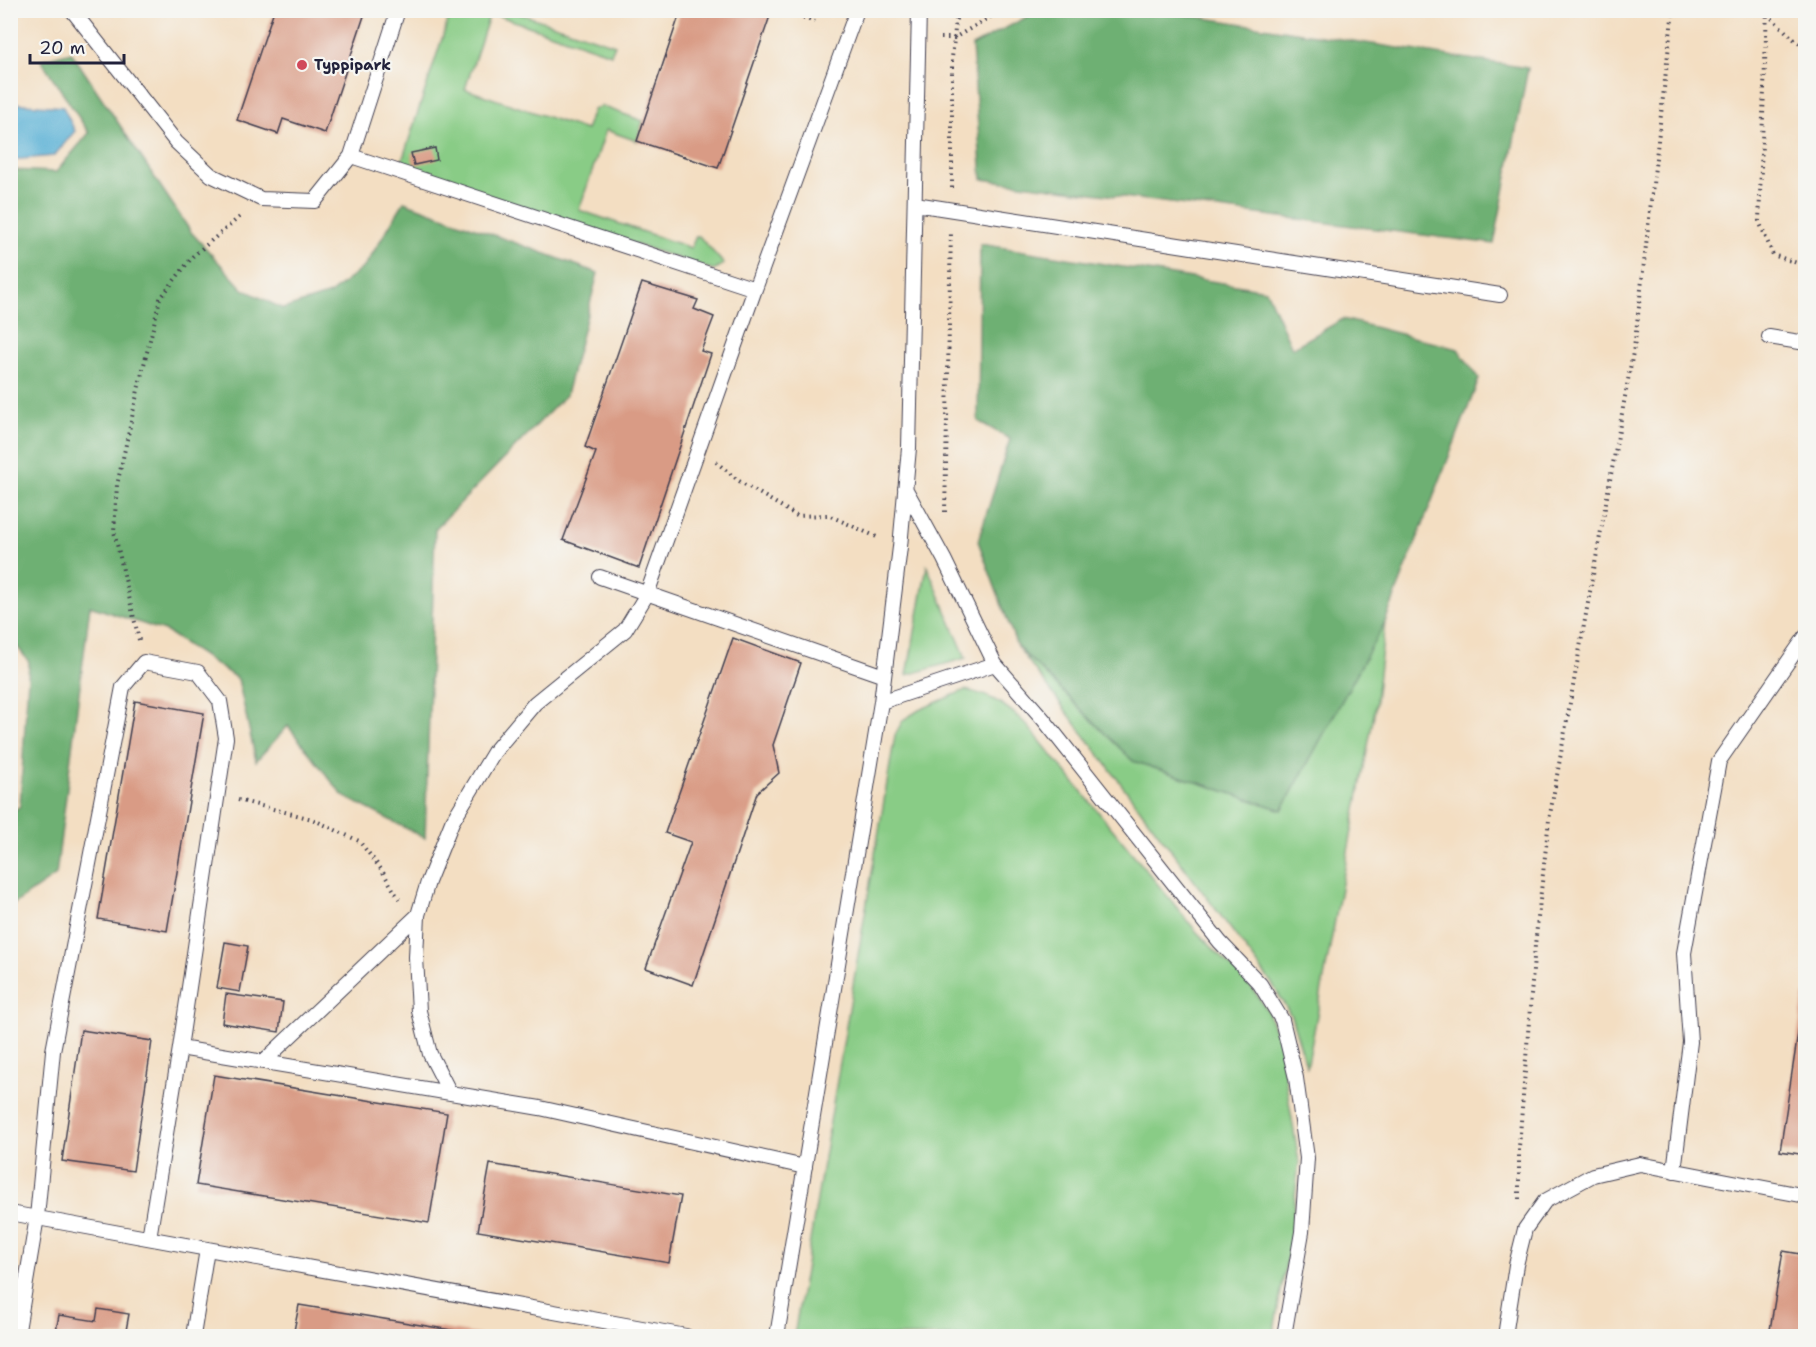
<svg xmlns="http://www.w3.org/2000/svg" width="1816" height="1347" font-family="'Shantell Sans',sans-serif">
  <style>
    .green { fill: #89cc86; stroke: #567760; stroke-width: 1.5 }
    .forest { fill: #6eb073; stroke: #486957; stroke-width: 1.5 }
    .water { fill: #58b0d5; stroke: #3d6988; stroke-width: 1.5 }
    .building { fill: #d99b85 }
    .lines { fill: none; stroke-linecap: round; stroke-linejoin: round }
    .service-casing { stroke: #413e4f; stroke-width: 16 }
    .path { stroke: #413e4f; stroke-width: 4; stroke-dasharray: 1.5 4.5; stroke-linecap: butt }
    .service { stroke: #fff; stroke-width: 14 }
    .poi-dot { fill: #d1495b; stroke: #f6f6f2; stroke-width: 2 }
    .labels { text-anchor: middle; stroke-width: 4.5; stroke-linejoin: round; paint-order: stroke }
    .poi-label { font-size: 15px; font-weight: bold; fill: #22223b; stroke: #f6f6f2; text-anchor: start }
  </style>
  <rect width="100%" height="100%" fill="#f6f6f2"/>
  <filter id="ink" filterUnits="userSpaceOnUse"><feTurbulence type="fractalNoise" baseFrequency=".0167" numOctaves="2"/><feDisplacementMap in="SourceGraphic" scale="12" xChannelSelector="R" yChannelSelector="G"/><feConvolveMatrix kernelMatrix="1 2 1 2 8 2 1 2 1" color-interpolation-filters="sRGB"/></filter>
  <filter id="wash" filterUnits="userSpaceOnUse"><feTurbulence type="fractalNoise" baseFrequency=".008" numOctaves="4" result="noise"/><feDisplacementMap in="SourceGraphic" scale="24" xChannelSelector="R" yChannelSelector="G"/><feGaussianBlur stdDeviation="1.35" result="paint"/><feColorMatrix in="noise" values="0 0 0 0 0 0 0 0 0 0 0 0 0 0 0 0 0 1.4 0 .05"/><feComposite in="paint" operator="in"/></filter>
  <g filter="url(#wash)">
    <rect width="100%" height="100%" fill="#f3dec2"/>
    <!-- green -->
    <path class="green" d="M451,11H512L615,45L611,54L490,13L465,89L586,130L593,110L601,106L643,121L637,141L606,130L579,210L691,248L696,236H699L724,264L714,270L400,167Z
      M927,566L966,658L907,675Z
      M1385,622L1375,709L1307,1068L1291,1016L1273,985L1017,646L1133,761L1282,810Z
      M965,690C992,695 1007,706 1027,725L1197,932L1253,989L1267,1010L1279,1040L1299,1162L1289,1247L1273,1336H794L895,735L903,720L919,710Z"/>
    <!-- forest -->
    <path class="forest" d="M1038,11H1160L1528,68L1494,244L982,179L972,46Z
      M71,52L191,232L243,289L283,309L330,294L365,266L404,202L598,273L566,395L435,529L425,838L343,796L288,726L256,761L238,679L167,632L90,606L56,875L11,906V813L20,806L29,662L10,637L11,170L56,172L89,133L41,60Z
      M980,244L1266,290L1292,348L1343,319L1458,349L1479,379L1385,622L1282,810L1133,761L1017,646L978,541L1010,439L978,421Z"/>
    <!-- water -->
    <path class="water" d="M11,103L63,107L75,131L54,156L11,160Z"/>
    <g id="blocks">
      <!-- building -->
      <path class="building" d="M274,10H366L325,133L283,119L278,134L237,120Z
        M681,10H772L718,168L637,141Z
        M435,148L437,160L414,165L411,153Z
        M642,283L698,300L694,309L714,317L701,351L711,354L639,568L563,540L596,452L585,447Z
        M733,638L801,663L773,745L779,773L757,793L693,985L646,968L691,842L665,833Z
        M135,701L204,713L167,931L98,919Z
        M225,942L248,946L240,992L217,988Z
        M226,994L283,1002L279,1032L222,1023Z
        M1804,994H1806V1155L1780,1151Z
        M81,1030L152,1041L133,1171L62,1161Z
        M214,1075L447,1113L429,1223L196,1185Z
        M490,1164L681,1196L669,1263L478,1231Z
        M1783,1251L1806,1255V1336H1769Z
        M299,1305L481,1335V1336H293Z
        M98,1309L129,1314L125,1336H55L59,1315L96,1321Z"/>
    </g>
  </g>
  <g filter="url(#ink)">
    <use href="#blocks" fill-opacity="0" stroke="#413e4f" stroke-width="1.5"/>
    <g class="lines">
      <defs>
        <path id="service" d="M72,10L176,142L211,175L261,199L315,201L351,156
          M398,10L351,156L755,289L857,10
          M915,204L1500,295
          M1769,337L1806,343
          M905,488L944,559L995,664L1044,720L1220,942L1260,984L1282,1020L1296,1078L1307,1158L1302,1232L1284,1336
          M600,577L884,676
          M881,702L995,664
          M180,1048L540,1108L805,1167
          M263,1062L418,915
          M450,1093L430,1054L419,1011L416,957L418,915L428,882L452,822L494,752L535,703L625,630L647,594L755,289
          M1674,1171L1690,1042L1684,953L1719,761L1806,636
          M10,1213L686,1336
          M17,1336L37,1217L53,1051L123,687L144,662L198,672L220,701L226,738L180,1048L149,1238
          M193,1336L207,1249
          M777,1336L881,702L900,547L909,448L919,10
          M1505,1336L1516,1265L1525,1229L1545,1201L1593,1175L1640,1164L1806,1196"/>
      </defs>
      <!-- service casing -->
      <use href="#service" class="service-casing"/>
      <!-- path -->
      <path class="path" d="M780,10L815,22
        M1763,10L1798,43L1806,47
        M1767,10L1759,221L1773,255L1806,266
        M941,38H954L1002,10
        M952,188V58L957,10
        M716,462L739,481L797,516L828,515L879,538
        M945,512L951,231
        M139,640L114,531L117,485L140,381L160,299L193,256L242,215
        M238,800L312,819L359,841L381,869L399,899
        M1519,1199V1147L1535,945L1549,820L1635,341L1673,10"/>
      <!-- service -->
      <use href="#service" class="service"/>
    </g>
  </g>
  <!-- markers -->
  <circle class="poi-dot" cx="302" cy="65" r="6"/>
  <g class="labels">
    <!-- poi labels -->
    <g class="poi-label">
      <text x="314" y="70">Typpipark</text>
    </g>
  </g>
  <!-- margin -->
  <rect width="1816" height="1347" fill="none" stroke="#f6f6f2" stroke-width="36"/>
  <!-- scale -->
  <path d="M30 54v9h94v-9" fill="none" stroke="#22223b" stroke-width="3"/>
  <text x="39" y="54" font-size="18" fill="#22223b" stroke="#f6f6f2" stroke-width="4.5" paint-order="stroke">20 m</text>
</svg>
